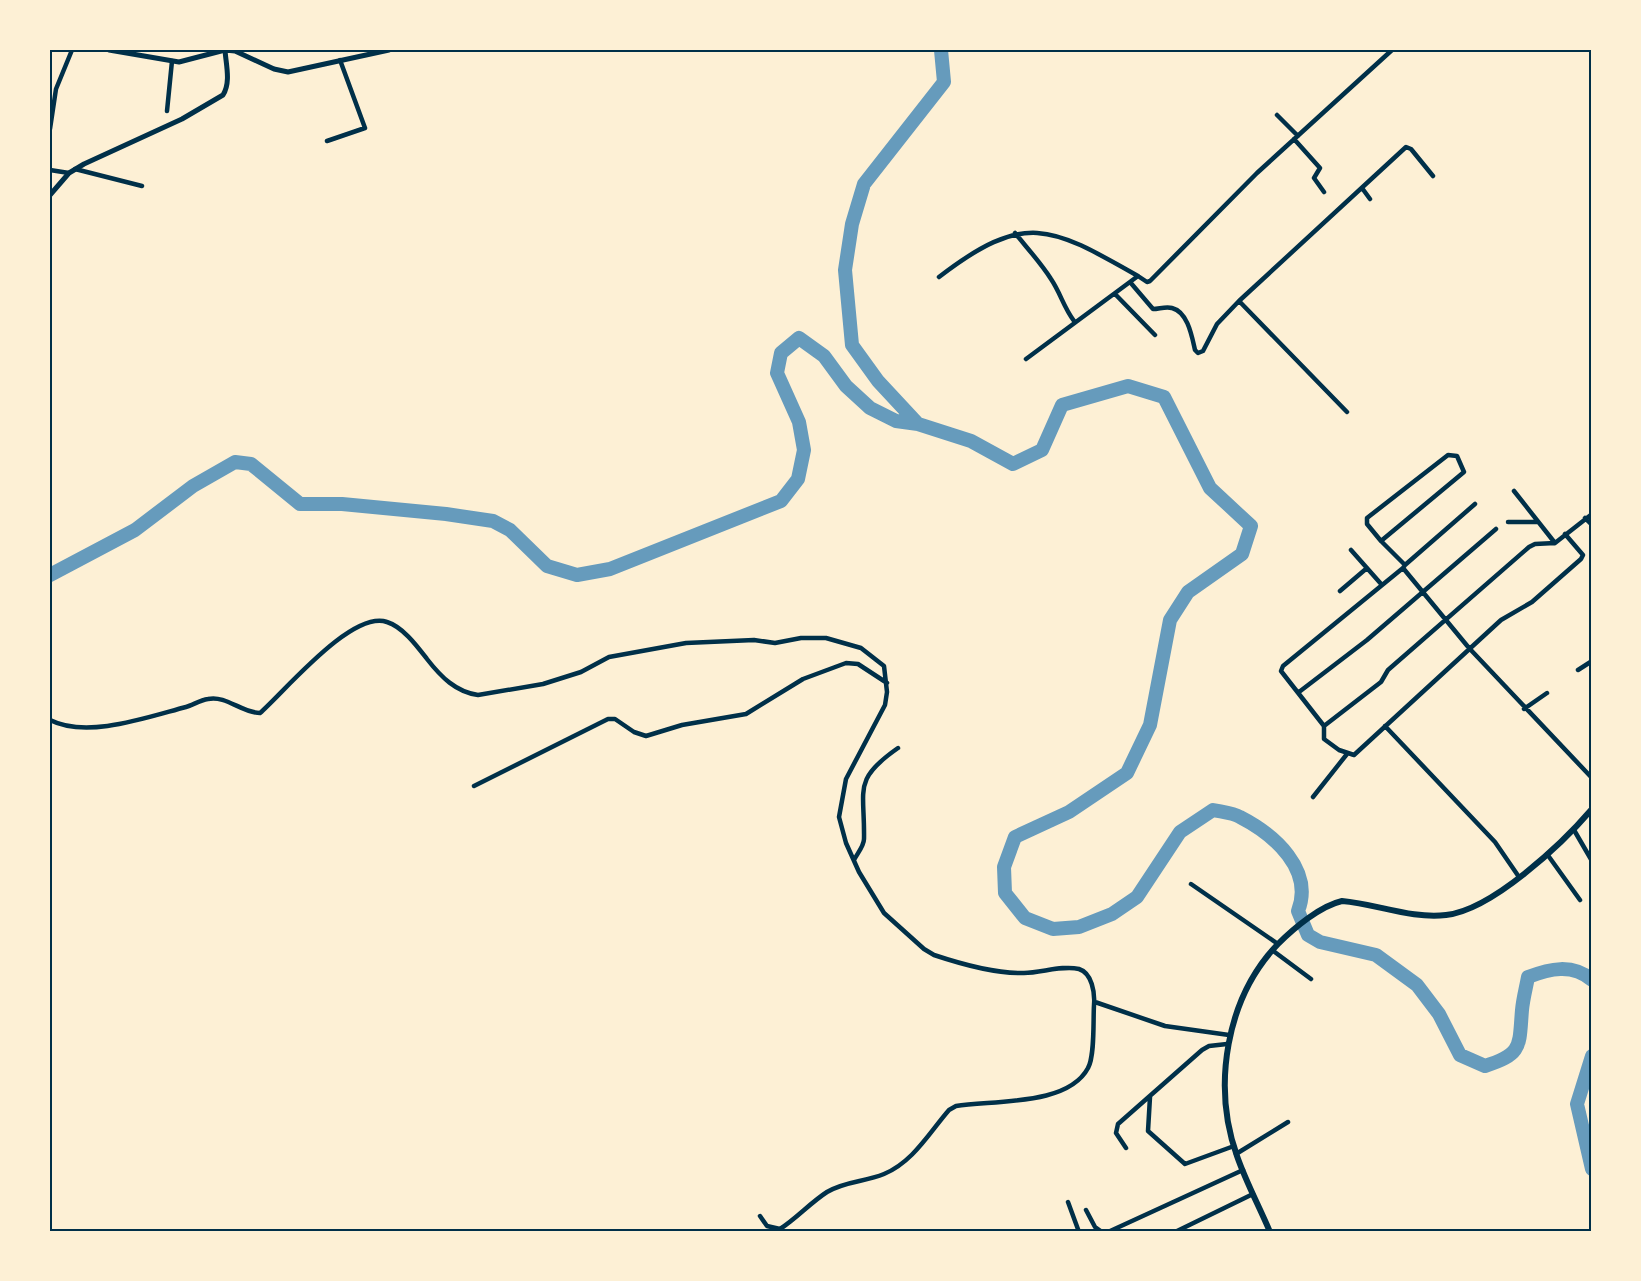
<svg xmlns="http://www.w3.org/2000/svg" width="1641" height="1281" font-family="Georgia,serif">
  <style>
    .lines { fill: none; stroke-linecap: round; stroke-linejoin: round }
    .river { stroke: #669bbc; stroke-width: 14 }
    .minor { stroke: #003049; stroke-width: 4.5 }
    .tertiary { stroke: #003049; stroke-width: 5 }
    .secondary { stroke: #003049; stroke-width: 6 }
    .neatline { fill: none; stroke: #003049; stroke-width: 2 }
  </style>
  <rect width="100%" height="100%" fill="#fdf0d5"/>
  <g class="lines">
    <!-- river -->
    <path class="river" d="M941,50L944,82L864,184L852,224L845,270L852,345L878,381L918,424L971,441L1013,464L1042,450L1062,405L1128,386L1164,397L1210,488L1251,526L1242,554L1188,592L1170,620L1150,725L1127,773L1069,812L1015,837L1004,867L1005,893L1025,918L1053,929L1079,927L1112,914L1137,897L1180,832L1213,810C1222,812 1233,813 1240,817C1275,835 1314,870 1298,911L1308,935L1320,942L1376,955L1417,985L1439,1014L1460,1055L1485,1066C1523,1054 1519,1046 1522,1010C1523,999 1526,988 1528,977C1549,969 1572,963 1592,980
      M50,575L135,530L193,486L235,462L251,464L300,504H342L446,514L493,521L510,530L547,566L577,575L610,569L781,501L798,479L804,450L799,422L777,373L781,353L799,338L824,356L846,386L870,408L896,421L918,424
      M1592,1056L1577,1104L1592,1169"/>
    <!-- minor -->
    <path class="minor" d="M167,111L172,61
      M1277,115L1298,136
      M50,129L56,89L72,50
      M1294,139L1320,168L1314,178L1324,192
      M327,141L365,128L340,60
      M75,169L142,186
      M50,170L69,173
      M1362,188L1370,199
      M1015,233C1027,248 1041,263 1051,279C1061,294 1063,306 1074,321
      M939,277C1025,211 1050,226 1138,276
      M1130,282L1153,309C1159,309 1166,306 1172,308C1188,312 1192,337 1195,350L1198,353L1203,351L1217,324L1239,301
      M1115,294L1155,335
      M1026,359L1138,276L1147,282L1150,281L1257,173L1392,50
      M1347,412L1239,301L1406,147L1411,149L1433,176
      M1514,491L1555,543
      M1585,518L1592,525
      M1508,522H1538
      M1381,541L1367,524V518L1448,455L1457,456L1464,472L1381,541L1405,565L1403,568L1469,648L1592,778
      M1351,550L1382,585
      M1405,565L1475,504
      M1403,568L1283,666L1281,671L1324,726V739L1339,750L1354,755L1501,620L1532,602L1581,559L1583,555L1565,534
      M1340,591L1367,568
      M1578,670L1592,661
      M1299,692L1367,640L1496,529
      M1524,709L1547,693
      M50,720C87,739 148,717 186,707C193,705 200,700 208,699C226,695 242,713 260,713C286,690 352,610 387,622C403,627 417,646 427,659C441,677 456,692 478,695L543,684L581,672L609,657L686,643L754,640L775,643L801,638H826L861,648L884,666L887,692L885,705L846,779L839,817L846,843L859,872L884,913L924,949L934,955C961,964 995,974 1024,973C1041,973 1062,965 1079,969C1092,973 1095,993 1094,1005C1093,1020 1095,1056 1088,1068C1068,1106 994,1100 956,1106L949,1110C929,1133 913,1162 884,1174C865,1182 845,1181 827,1192C810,1203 797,1218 780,1229L767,1226L760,1216
      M1324,726L1381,682L1388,670L1529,547L1535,544L1555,543L1592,514
      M1385,726L1495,842L1519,877
      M474,786L608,719H615L634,732L646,736L682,725L746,714L803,679L846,663L858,664L887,683
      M1313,797L1347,754
      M1574,830L1592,861
      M1547,854L1580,900
      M854,860C857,854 864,846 864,839C865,789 852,780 898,748
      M1191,884L1278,944
      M1272,950L1311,979
      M1095,1002L1165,1026L1229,1035
      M1150,1097L1148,1131L1185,1164L1234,1146
      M1126,1148L1116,1133L1118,1124L1202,1050L1209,1046L1227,1044
      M1236,1154L1288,1122
      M1068,1202L1079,1232
      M1086,1210L1095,1227L1102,1232
      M1108,1232L1243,1170
      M1175,1232L1253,1194"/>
    <!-- tertiary -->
    <path class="tertiary" d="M109,50L179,62L225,50L235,51L274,69L288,72L389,50
      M50,195L69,173L84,164L182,119L223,95C231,82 226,65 225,50"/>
    <!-- secondary -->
    <path class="secondary" d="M1270,1232C1259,1206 1246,1182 1237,1156C1212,1086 1226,998 1278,944C1294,928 1320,906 1342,901C1377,904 1411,919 1446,915C1492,910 1562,844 1592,809"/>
  </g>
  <!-- border -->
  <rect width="1641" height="1281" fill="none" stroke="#fdf0d5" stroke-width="102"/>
  <rect x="51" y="51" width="1539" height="1179" class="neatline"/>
</svg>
